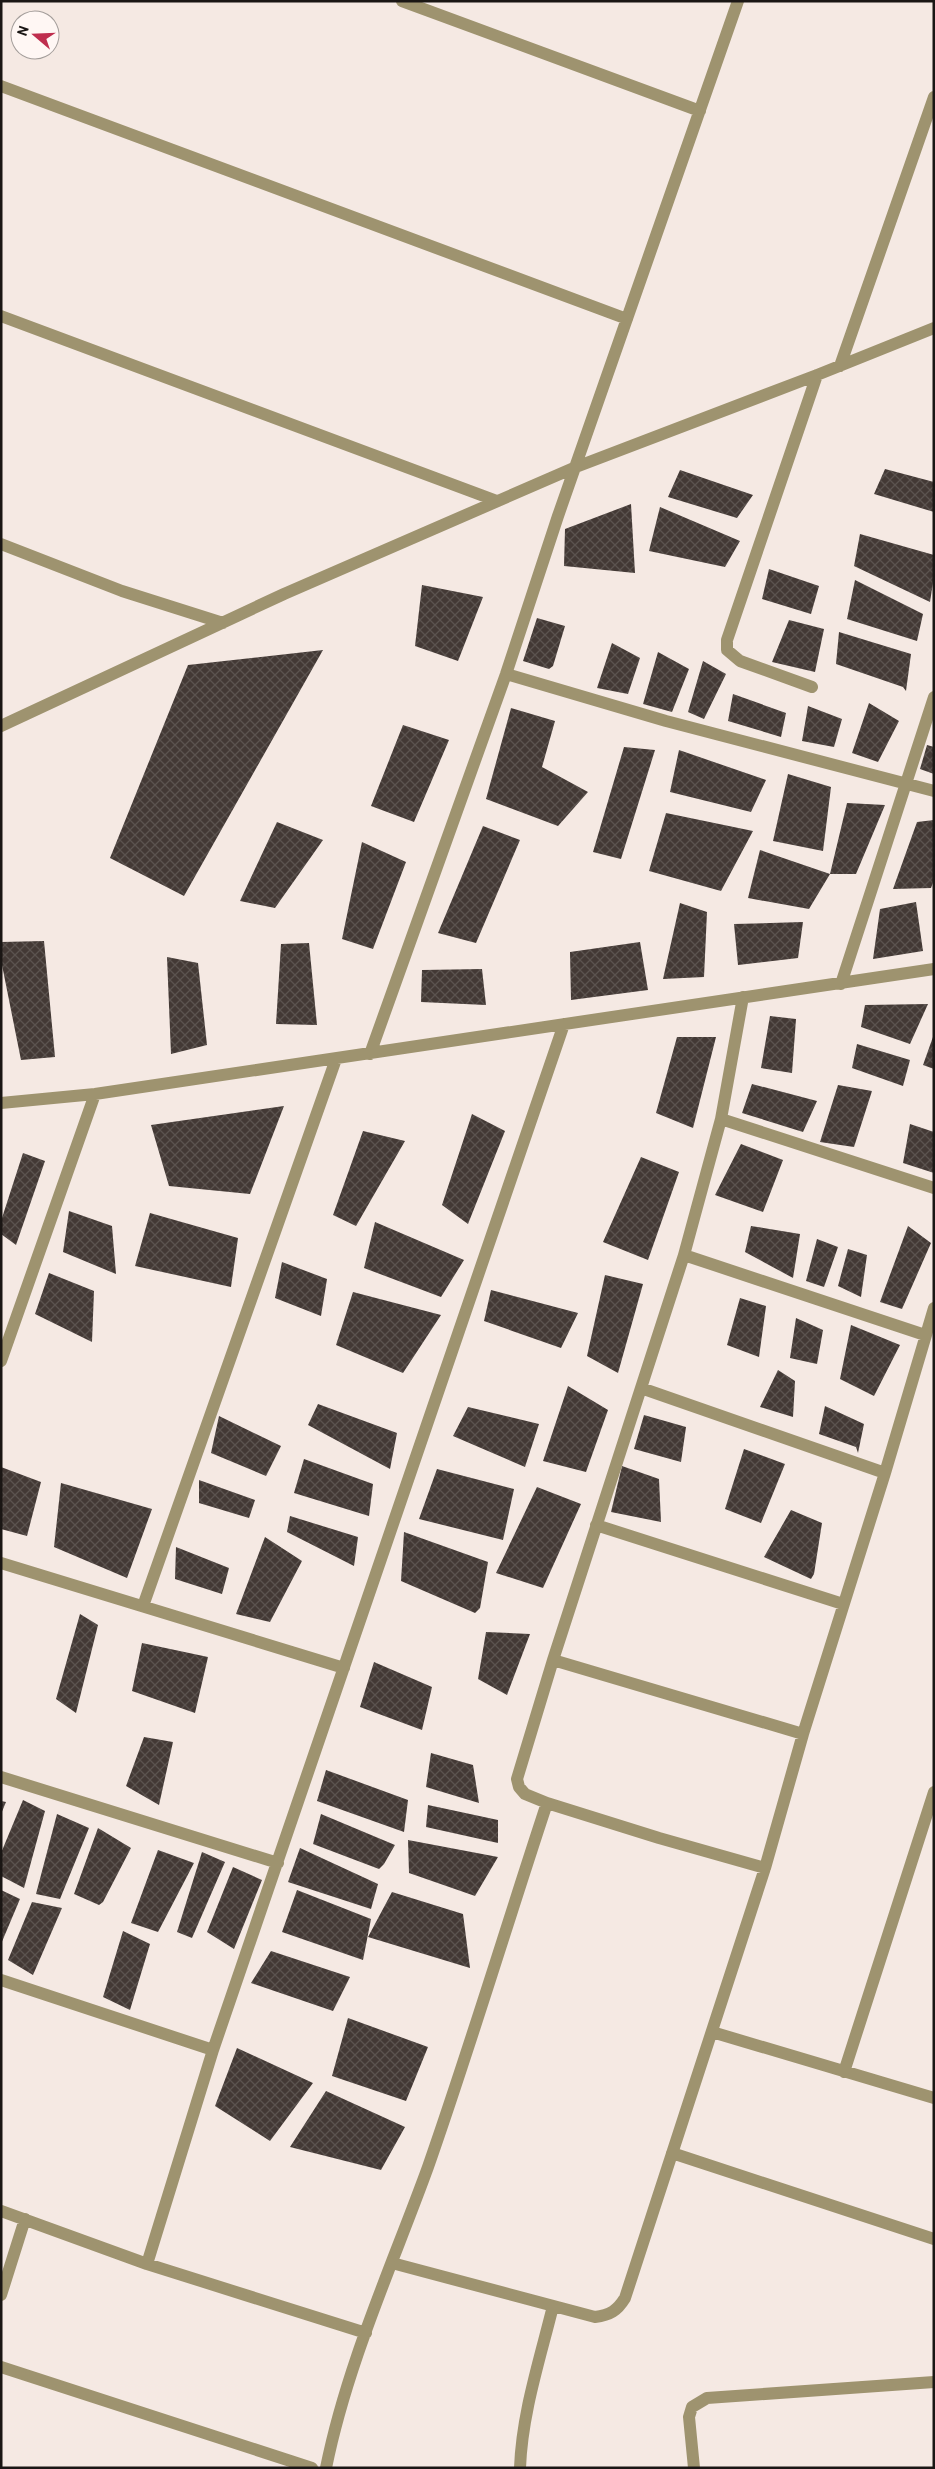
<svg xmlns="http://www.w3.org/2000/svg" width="935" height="2469" font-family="Barlow,sans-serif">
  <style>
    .building { fill: url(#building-cross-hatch) }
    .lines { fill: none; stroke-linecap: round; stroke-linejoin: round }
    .minor { stroke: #9e936f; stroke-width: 12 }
  </style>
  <defs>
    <pattern id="building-cross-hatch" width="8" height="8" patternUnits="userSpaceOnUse" patternTransform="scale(1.25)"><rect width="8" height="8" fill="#433935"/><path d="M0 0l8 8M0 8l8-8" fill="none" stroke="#5b534f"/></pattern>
  </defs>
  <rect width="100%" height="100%" fill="#f5e9e3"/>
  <!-- building -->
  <path class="building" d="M885,469L934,482V512L874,494Z
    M680,470L753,495L737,518L668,497Z
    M631,504L635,573L564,566L565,529Z
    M660,507L740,541L725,567L649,551Z
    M860,534L934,555V576L930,602L854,566Z
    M769,569L819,586L811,614L762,599Z
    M855,580L923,614L917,641L847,619Z
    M422,585L483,597L458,661L415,646Z
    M537,618L565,626L553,666L549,669L523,661Z
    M789,620L824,629L815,672L772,662Z
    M839,632L911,654L906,691L903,687L836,664Z
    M612,643L640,658L628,694L597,688Z
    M323,650L184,896L110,858L188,665Z
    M658,652L689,669L672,712L643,704Z
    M703,661L726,674L704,719L688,712Z
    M733,694L786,713L781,737L728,721Z
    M869,703L899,721L878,762L852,753Z
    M808,706L842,719L834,747L802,741Z
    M511,708L555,721L542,767L588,792L558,826L486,799Z
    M403,725L449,740L414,822L371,806Z
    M927,745L934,747V774L920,769Z
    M624,747L655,750L621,859L593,852Z
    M679,750L766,780L751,812L670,792Z
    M788,774L831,787L823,851L773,841Z
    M847,803L885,805L856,874H830L809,909L748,898L760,850L830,874Z
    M666,813L753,831L721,891L649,871Z
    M934,820V880L931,888L893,889L917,822Z
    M277,822L323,840L275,908L240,901Z
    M483,826L520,840L476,943L438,933Z
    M362,842L406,862L373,949L342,939Z
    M916,902L923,951L873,959L880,909Z
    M680,903L707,912L704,977L663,979Z
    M803,922L798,958L738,965L734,924Z
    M44,941L55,1057L21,1060L1,960V942Z
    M640,942L648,990L571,1000L570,952Z
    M309,943L317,1025L276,1024L281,944Z
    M167,957L198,963L207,1045L171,1054Z
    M482,969L486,1005L421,1002L422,970Z
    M928,1004L910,1044L861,1027L865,1005Z
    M770,1016L796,1019L792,1073L761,1068Z
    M934,1034V1069L923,1065Z
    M677,1037H716L693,1128L656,1113Z
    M857,1044L910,1060L903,1086L852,1068Z
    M752,1084L817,1101L803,1132L742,1113Z
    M838,1085L872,1091L854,1147L820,1142Z
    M284,1106L250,1194L169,1186L151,1125Z
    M472,1114L505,1131L468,1224L442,1205Z
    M910,1124L934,1132V1173L903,1163Z
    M363,1131L405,1141L356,1226L333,1215Z
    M741,1144L783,1160L763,1212L715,1195Z
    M23,1153L45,1161L16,1245L1,1234V1221Z
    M641,1157L679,1172L648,1260L603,1242Z
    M69,1211L112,1226L116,1274L63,1252Z
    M150,1213L238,1238L231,1287L135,1266Z
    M375,1222L464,1260L441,1297L364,1268Z
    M751,1226L800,1234L793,1278L745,1252Z
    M908,1226L931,1243L902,1309L880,1302Z
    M817,1239L838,1247L824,1287L806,1281Z
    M848,1249L867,1255L861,1297L838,1286Z
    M282,1262L327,1279L321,1316L275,1298Z
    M49,1273L94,1291L92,1342L35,1314Z
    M605,1275L643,1284L618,1373L587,1356Z
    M491,1290L578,1313L561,1348L484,1321Z
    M353,1292L441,1315L403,1373L336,1345Z
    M740,1298L766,1306L759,1357L727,1345Z
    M796,1318L823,1330L817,1364L790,1358Z
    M851,1325L900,1345L874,1396L840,1379Z
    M778,1370L795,1381L793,1417L760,1407Z
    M568,1386L608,1410L586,1472L543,1461Z
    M318,1404L397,1433L390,1469L308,1425Z
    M825,1406L864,1424L858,1453L856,1447L819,1434Z
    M468,1407L539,1424L525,1467L453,1436Z
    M644,1415L686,1427L681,1462L634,1449Z
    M219,1416L281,1446L266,1476L211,1453Z
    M744,1449L785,1464L761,1523L725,1509Z
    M304,1459L373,1484L369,1516L294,1493Z
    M622,1466L659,1479L661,1522L611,1512Z
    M1,1467L41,1482L27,1536L1,1529Z
    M437,1469L514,1489L503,1540L419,1519Z
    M199,1480L255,1500L249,1518L199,1503Z
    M61,1483L152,1509L127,1578L54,1547Z
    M537,1487L581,1504L543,1588L496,1573Z
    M791,1510L822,1523L814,1574L811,1579L764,1557Z
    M290,1516L358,1537L354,1566L287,1532Z
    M404,1532L488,1562L480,1608L475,1613L401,1581Z
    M265,1537L302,1561L270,1622L236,1614Z
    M176,1547L229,1568L222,1594L175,1579Z
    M80,1614L98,1625L76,1713L56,1699Z
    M486,1632L530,1634L507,1695L478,1679Z
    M142,1643L208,1657L195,1713L132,1691Z
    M374,1662L432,1687L422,1730L360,1707Z
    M144,1737L173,1742L159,1805L126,1786Z
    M431,1753L473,1765L479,1803L426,1787Z
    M326,1770L408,1800L404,1832L317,1801Z
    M23,1800L45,1811L24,1888L1,1876V1853Z
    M1,1801L6,1802L1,1814Z
    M428,1805L498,1820V1843L426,1827Z
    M57,1814L89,1828L60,1899L36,1894Z
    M321,1814L395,1845L384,1864L379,1869L313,1844Z
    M98,1828L131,1848L103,1902L99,1905L74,1894Z
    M408,1840L498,1857L475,1896L409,1873Z
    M300,1848L378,1884L371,1909L288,1882Z
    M158,1850L194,1863L158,1932L131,1923Z
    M202,1852L225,1862L192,1938L177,1932Z
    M233,1867L262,1880L234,1949L207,1932Z
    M1,1890L20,1899L1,1944Z
    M297,1890L371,1919L363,1960L282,1932Z
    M392,1892L463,1914L470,1968L368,1937Z
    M32,1902L62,1908L33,1975L8,1960Z
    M123,1931L150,1944L130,2010L103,1997Z
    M271,1951L350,1977L333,2011L251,1983Z
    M348,2018L428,2047L406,2101L332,2076Z
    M237,2048L313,2083L270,2141L215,2106Z
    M326,2091L405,2127L381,2170L290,2147Z"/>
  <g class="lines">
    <!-- minor -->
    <path class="minor" d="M402,1L700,111
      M1,86L627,319
      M1,316L497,501
      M840,366L934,97
      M1,544L122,591L223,623
      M506,674L666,721L934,791
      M812,687L740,661L727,650V640L817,375
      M1,726L284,594L576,467L817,375L934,328
      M841,984L934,697
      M743,997L721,1119L684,1255L553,1660L517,1779L519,1787L525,1794L547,1803L659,1838L765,1868
      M370,1054L506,674L558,516L738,1
      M1,1103L95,1094L934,969
      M721,1119L934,1188
      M684,1255L925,1335
      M1,1361L95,1094
      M641,1388L885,1473
      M596,1525L843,1604
      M1,1563L344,1668
      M143,1606L336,1059
      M553,1660L803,1734
      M1,1777L278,1863
      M1,1980L213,2050L564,1024
      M712,2032L934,2098
      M844,2072L934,1792
      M672,2153L934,2239
      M1,2211L147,2264L366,2333
      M392,2263L595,2317C610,2315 617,2311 625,2298L765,1868L803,1734L885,1473L934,1308
      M147,2264L213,2050
      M1,2295L25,2219
      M1,2367L312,2468
      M326,2468C347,2364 392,2266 428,2167C470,2047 507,1924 547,1803
      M520,2468C522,2413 540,2359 553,2306
      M694,2468L689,2417L692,2407L707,2398L934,2382"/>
  </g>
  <!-- border -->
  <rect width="935" height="2469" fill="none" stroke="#1a1614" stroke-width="5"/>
  <!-- north arrow -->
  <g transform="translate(35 35) rotate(289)"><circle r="24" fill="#fff7f4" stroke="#a39d9a"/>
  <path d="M0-4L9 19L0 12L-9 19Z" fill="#bf2e4e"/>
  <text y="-8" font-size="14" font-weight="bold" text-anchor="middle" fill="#1a1614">N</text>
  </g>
</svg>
